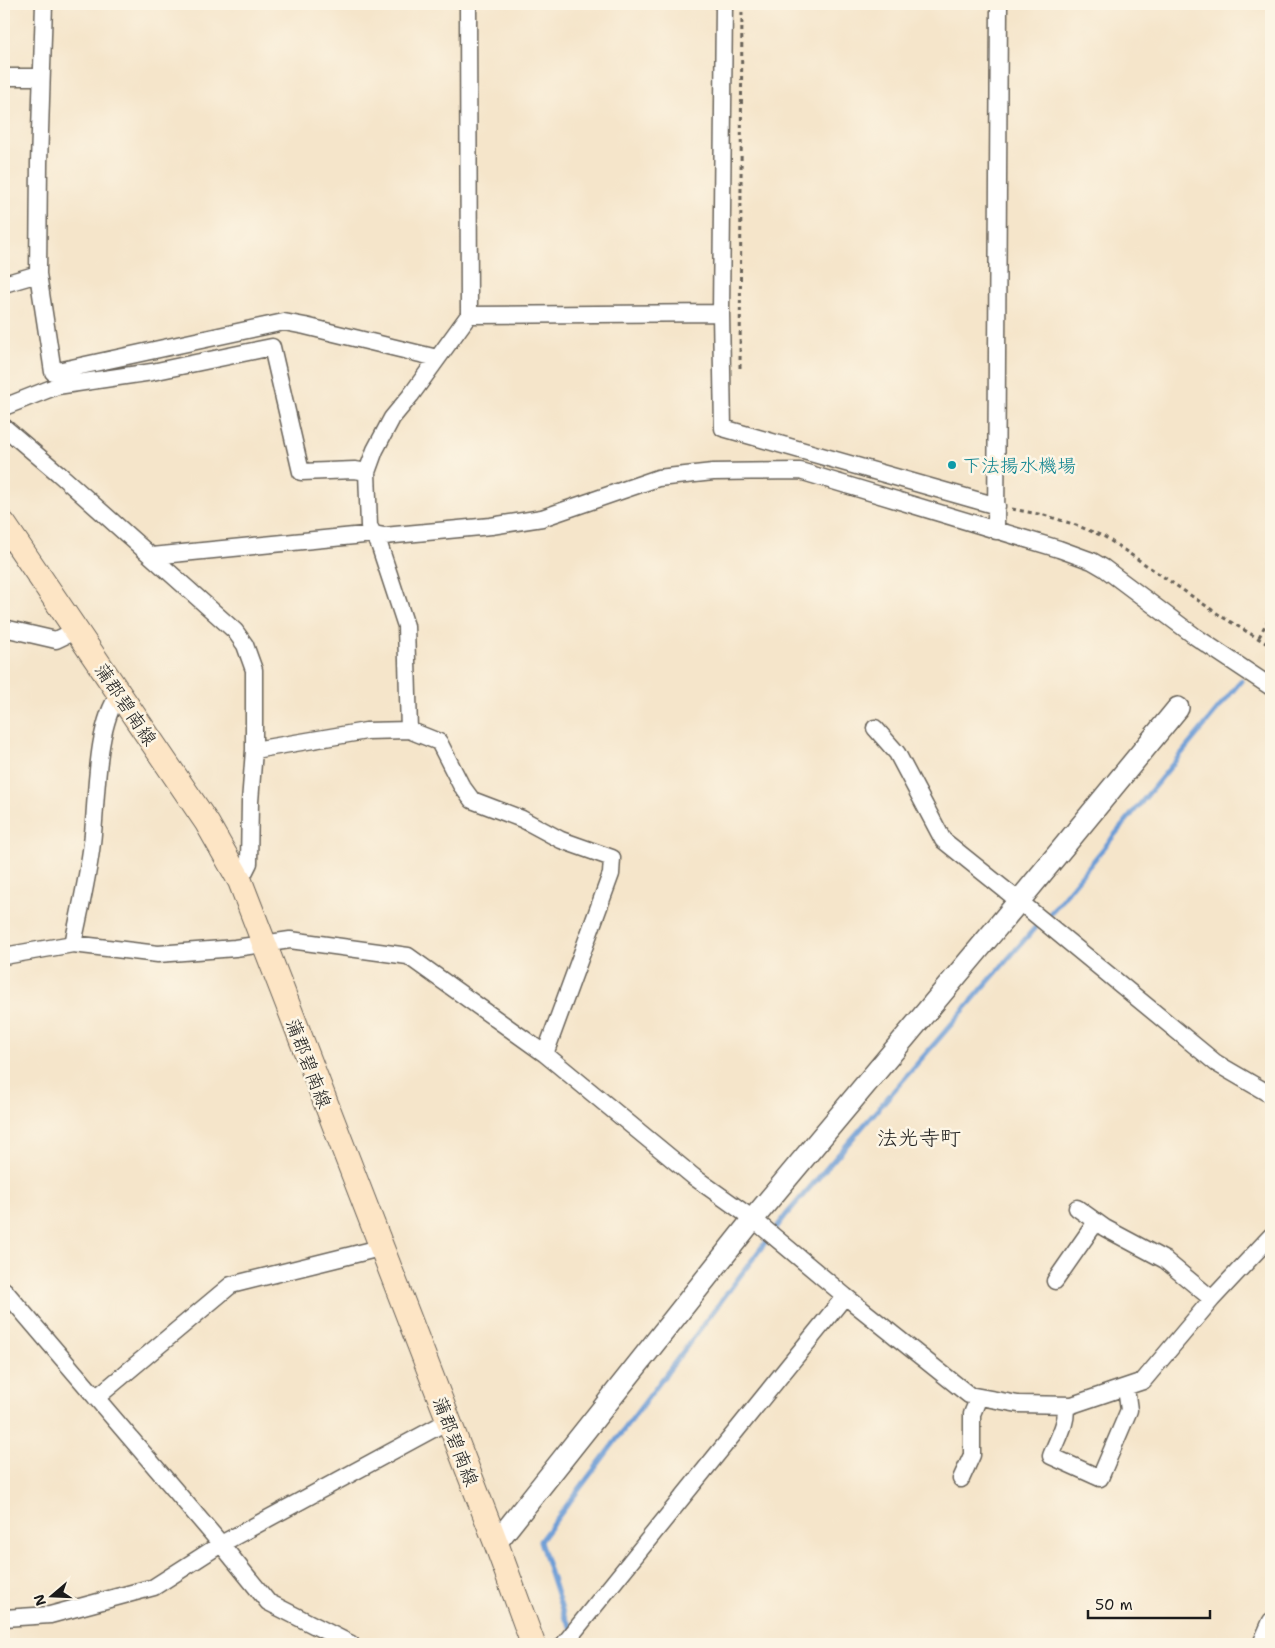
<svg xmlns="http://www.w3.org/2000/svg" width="1275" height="1648" font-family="'Shantell Sans','Klee One',sans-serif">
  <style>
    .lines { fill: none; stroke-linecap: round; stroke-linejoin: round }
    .stream { stroke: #6d9dd6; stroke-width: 5 }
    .minor-casing { stroke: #686259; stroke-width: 19 }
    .tertiary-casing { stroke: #686259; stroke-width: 24 }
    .secondary-casing { stroke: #686259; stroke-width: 26 }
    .path { stroke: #686259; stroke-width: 3; stroke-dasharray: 4 4; stroke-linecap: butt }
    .minor { stroke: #fff; stroke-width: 16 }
    .tertiary { stroke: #fff; stroke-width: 21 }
    .secondary { stroke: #fde5c5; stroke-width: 24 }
    .culture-dot { fill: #0f9aa8; stroke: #fcf5e5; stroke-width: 2 }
    .labels { text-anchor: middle; stroke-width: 5; stroke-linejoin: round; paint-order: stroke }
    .culture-label { font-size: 19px; fill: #0d838f; stroke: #fcf5e5; text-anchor: start }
    .street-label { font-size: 19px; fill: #1c1c1c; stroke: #fcf5e5 }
    .quarter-label { font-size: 21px; fill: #1c1c1c; stroke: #fcf5e5 }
  </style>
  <rect width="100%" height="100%" fill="#fcf5e5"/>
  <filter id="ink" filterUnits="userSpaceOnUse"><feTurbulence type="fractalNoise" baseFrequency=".02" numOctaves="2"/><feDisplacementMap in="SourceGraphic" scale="10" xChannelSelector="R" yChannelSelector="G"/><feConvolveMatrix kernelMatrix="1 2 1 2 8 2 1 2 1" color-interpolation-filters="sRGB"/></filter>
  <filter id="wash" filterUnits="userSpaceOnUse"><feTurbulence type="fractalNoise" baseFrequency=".0096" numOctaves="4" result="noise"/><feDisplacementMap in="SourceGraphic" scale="20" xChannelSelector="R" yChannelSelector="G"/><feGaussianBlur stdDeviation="1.12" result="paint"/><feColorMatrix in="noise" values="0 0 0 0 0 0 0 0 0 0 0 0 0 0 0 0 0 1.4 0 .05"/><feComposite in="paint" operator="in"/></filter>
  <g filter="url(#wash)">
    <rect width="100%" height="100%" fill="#f5e5ca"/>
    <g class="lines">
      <!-- stream -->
      <path class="stream" d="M577,1644L579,1640L564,1616L540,1541L786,1215L1046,915L1048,916L1241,681"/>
    </g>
  </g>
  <g filter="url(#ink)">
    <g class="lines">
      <defs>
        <path id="minor" d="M44,4L39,163L38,274L53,372L284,322L305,326L437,358
          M724,4L721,313L723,428L997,506
          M4,77H41
          M4,284L38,274
          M469,315L721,313
          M4,407L57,386L152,372L272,347L301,472L355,470L367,472
          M4,427L58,473L235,631L245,645L254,670V750L250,802L249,863L240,881
          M996,531L999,4
          M152,556L374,534L384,536L491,526L542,518L658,478L713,472L800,471L1059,549L1092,561L1104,568L1196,637L1271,687
          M4,628L56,640L77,630
          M875,728L897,753L943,840L1019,901L1216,1063L1271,1095
          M409,730L406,626L379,544L369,526L367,472L375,450L392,418L411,395L469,315L468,4
          M254,750L366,731L409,730L439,742L461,785L472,800L522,819L561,840L612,858L611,874L545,1054
          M73,944C80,910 88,877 92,843C97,804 95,725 119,695
          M4,956L73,944L158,954L235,948L290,940L408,956L545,1054L694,1177L753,1219L845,1296L969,1395L1018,1404L1072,1405L1143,1381L1212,1299L1271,1236
          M1077,1208L1105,1228L1165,1260L1212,1299
          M1055,1281L1096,1222
          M4,1290L221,1544L268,1602L351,1644
          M96,1398L231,1285L380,1248
          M1065,1405C1069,1421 1057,1440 1051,1456L1100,1478L1129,1410L1126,1388
          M961,1479L972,1455V1414L979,1397
          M4,1618L50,1615L154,1587L221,1544L448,1421
          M564,1644L845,1296
          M1261,1644L1271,1621"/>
        <path id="tertiary" d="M496,1543L753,1219L1019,901L1178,708"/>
        <path id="secondary" d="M4,524L207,823L240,881L496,1543L533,1644"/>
      </defs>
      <!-- minor casing -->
      <use href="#minor" class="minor-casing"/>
      <!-- tertiary casing -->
      <use href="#tertiary" class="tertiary-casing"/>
      <!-- secondary casing -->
      <use href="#secondary" class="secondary-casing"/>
      <!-- path -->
      <path class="path" d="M740,368L742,4
        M1012,509L1044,515L1076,525L1105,537L1224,618L1271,646
        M1259,637L1271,614"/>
      <!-- minor -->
      <use href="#minor" class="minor"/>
      <!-- tertiary -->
      <use href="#tertiary" class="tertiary"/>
      <!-- secondary -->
      <use href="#secondary" class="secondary"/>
    </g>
  </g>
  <!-- markers -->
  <circle class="culture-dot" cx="952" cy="465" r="5"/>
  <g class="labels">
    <!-- culture labels -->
    <g class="culture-label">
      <text x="962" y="472">下法揚水機場</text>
    </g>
    <!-- street labels -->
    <g class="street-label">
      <text transform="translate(126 704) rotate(56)" y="7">蒲郡碧南線</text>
      <text transform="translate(309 1063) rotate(69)" y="7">蒲郡碧南線</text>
      <text transform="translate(456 1441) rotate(69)" y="7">蒲郡碧南線</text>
    </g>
    <!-- quarter labels -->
    <g class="quarter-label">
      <text x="919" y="1145">法光寺町</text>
    </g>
  </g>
  <!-- margin -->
  <rect width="1275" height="1648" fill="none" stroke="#fcf5e5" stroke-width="20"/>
  <!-- north arrow -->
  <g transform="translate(52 1596) rotate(251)" stroke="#fcf5e5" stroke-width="4" paint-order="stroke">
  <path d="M0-4L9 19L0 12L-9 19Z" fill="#1c1c1c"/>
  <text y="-8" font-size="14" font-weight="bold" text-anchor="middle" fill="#1c1c1c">N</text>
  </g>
  <!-- scale -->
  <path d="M1088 1610v8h122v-8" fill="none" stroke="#1c1c1c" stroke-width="2.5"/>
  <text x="1095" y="1610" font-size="15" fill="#1c1c1c" stroke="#fcf5e5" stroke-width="4" paint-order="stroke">50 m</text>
</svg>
